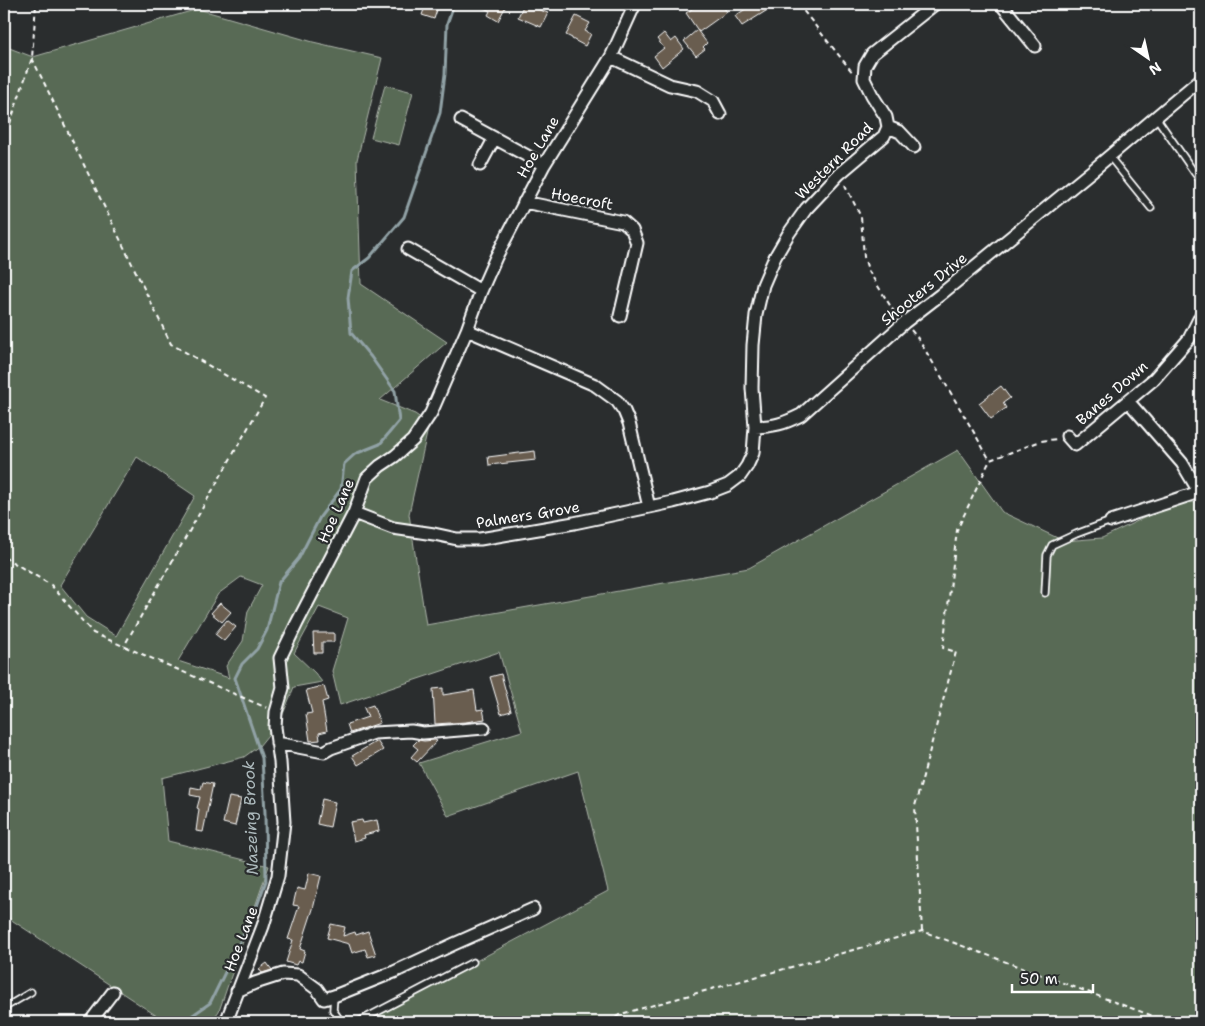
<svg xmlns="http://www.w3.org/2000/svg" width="1205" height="1026" font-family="'Shantell Sans',sans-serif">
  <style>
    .green { fill: #586a54; stroke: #acb4aa; fill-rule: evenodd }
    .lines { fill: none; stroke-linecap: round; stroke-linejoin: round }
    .stream { stroke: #91a2a6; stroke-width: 3 }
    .building { fill: #695d50; stroke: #fff }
    .service-casing { stroke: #fff; stroke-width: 9 }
    .minor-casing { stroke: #fff; stroke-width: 15 }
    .path { stroke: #fff; stroke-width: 2; stroke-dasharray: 5 4; stroke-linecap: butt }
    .service { stroke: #2a2d2e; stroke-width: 5.5 }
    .minor { stroke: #2a2d2e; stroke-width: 11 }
    .labels { text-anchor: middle; stroke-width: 4.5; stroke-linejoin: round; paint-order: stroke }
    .street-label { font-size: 15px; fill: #fff; stroke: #2a2d2e }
    .water-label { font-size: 16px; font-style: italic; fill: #acb9bc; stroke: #2a2d2e }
  </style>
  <rect width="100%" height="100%" fill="#2a2d2e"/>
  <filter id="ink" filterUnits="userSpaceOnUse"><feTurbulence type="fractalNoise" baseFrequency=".02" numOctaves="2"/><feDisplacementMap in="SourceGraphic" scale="10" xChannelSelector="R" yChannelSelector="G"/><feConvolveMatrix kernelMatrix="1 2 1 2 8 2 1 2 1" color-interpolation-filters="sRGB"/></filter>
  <g filter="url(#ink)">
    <!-- green -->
    <path class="green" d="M198,9L313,42L382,58L357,160L361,284L447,342L380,400L415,414L429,424L409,514L426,625L749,568L958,450L1002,512L1064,541L1102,538L1175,503L1197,502L1201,506V1022H364L363,1021L608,891L578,771L448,816L419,763L522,731L499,652L340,705L332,671L348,618L319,607L294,653L315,673L322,682L294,687L281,719L259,746L244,757L162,778L168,841L269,866L219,1011L211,1022H166L4,915V46L33,57ZM137,457L195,496L116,636L86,617L60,585ZM241,577L262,585L248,611L243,641L226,666L229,678L178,661L218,594Z
      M385,85L413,92L399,145L371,138Z"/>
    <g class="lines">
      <!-- stream -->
      <path class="stream" d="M183,1022L210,1003L256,909L266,881L265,813L262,758L235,678L242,664L257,649L267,630L279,582L299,558L320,517L341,489L344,464L355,454L380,444L399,421L395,391L371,357L351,333L348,298L352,271L369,258L404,217L440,113L445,74L447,24L454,4"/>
    </g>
    <!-- building -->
    <path class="building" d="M426,4H439L434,19L422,15Z
      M476,4H507L498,21L488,15L490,11Z
      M524,4L548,13L541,27L518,17Z
      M699,4H721L727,12L699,32L686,13Z
      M753,4H777L742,26L735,16Z
      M576,16L590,23L585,31L591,34L585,46L572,39V38L566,35Z
      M697,30L707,43L703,47L705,49L696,56L684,41Z
      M664,33L671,42L676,38L684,49L662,67L654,56L664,48L657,39Z
      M1001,386L1010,398L1003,403L1006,408L991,419L979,403Z
      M535,451L536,460L489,465L488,457Z
      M220,603L231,612L222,622L211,613Z
      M227,620L236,627L224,641L215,634Z
      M313,633H334V642H322V653H314Z
      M501,674L511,711L501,714L490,677Z
      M324,686L328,700L322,702L327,731L319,733L320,740L310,741L306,714L312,713L306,690Z
      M443,688V695L474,690L477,710L483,709L485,719L466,722L435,724L433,689Z
      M373,705L380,723L350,733L347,724L368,717L364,708Z
      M418,740L424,741L435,740L437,741L417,762L411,757L418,749L413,745Z
      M377,741L383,750L358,765L352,756Z
      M203,782L213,784L203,832L196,831L199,809L197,808L200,797L190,795L191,787L201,789Z
      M229,797L241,799L235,826L223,823Z
      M322,799L335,802L330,827L317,824Z
      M362,820L363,823L377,820L379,831L364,835L365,838L354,841L350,822Z
      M309,873L321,876L313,909L300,949L305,951L302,962L298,961L296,965L286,962L293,940L288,939L299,906L293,905L297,888L305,890Z
      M331,924L345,927L343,936L355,932L356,935L368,931L376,955L368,957L365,949L352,953L349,944L327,938Z
      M267,963L272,970L262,973L259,969Z"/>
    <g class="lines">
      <defs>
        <path id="service" d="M1156,117L1194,172L1201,181
          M1109,156L1151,208
          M1045,593L1047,555L1052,545L1076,534L1111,521
          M334,996L333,1010L340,1020L349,1022
          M4,1008L31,992
          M358,1022L473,962"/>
        <path id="minor" d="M1001,4L1035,46
          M611,57L670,85L697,91L713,101L720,114
          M461,120L544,165
          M888,127L900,132L914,147
          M480,165L494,139
          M524,202L623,222L632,230L637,243L620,316
          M408,249L481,291
          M467,330L595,385L617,401L624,411L629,423L649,507
          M1128,401L1182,463L1201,495
          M755,427C775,426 783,424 801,415L905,322L940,295L1093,170L1201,79
          M1067,436L1075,445L1154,379L1189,339L1201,315
          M354,513L393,528L434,534L457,539H480L574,523L673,502L710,492L728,485L740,476L747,466L753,453L755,427L752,388L753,345L756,315L763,285L775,257L789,233L806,209L839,174L884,136L888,127L886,117L872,95L864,79L865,66L872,54L935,4
          M1111,521L1199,492
          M277,743L324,752L331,748L374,733L411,731L423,733L484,728
          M237,991L255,983L283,974L298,975L317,989L324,999L334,996L394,972L454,944L533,909
          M90,1022L113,992
          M224,1022L228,1017L263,926L278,876L284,822L280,762L275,727L276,712L283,688L280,658L297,623L354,513L367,478L380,466L395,456L413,440L431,413L467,330L481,291L496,257L544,165L611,57L635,4"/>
      </defs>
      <!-- service casing -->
      <use href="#service" class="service-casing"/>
      <!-- minor casing -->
      <use href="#minor" class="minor-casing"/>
      <!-- path -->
      <path class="path" d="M798,4L853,73
        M32,58L171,344L265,398L124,646
        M4,141L32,58L36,4
        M845,185L861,217L864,257L868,270L896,315
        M911,330L917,337L938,371L990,460L1041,441L1057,439
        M4,557L51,585L93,633L267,708
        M922,931L915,806L956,652L943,648L957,530L990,460
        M608,1022L621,1014L922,931L1169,1022"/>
      <!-- service -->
      <use href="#service" class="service"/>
      <!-- minor -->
      <use href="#minor" class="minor"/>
    </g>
  </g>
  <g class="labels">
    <!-- street labels -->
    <g class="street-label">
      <text transform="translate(538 147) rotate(-60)" y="5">Hoe Lane</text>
      <text transform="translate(834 161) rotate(-45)" y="5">Western Road</text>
      <text transform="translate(582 199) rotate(11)" y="5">Hoecroft</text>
      <text transform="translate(924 289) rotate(-39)" y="5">Shooters Drive</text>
      <text transform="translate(1112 393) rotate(-41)" y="5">Banes Down</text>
      <text transform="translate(336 511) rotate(-66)" y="5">Hoe Lane</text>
      <text transform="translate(528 515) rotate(-9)" y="5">Palmers Grove</text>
      <text transform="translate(241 939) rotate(-69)" y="5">Hoe Lane</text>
    </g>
    <!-- water labels -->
    <g class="water-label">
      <text transform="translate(250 818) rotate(-92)" y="6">Nazeing Brook</text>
    </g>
  </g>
  <!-- margin -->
  <rect width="1205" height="1026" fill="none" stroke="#2a2d2e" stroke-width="20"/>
  <rect x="10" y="10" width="1185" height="1006" fill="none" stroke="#fff" stroke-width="2" filter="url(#ink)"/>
  <!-- north arrow -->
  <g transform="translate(1148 58) rotate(146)" stroke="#2a2d2e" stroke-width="4" paint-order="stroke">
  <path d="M0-4L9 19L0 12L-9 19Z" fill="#ffffff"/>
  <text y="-8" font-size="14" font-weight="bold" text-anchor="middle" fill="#ffffff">N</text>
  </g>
  <!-- scale -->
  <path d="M1012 984v8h81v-8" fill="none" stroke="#ffffff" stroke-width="2.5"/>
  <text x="1020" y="984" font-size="15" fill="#ffffff" stroke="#2a2d2e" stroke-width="4" paint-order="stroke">50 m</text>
</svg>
